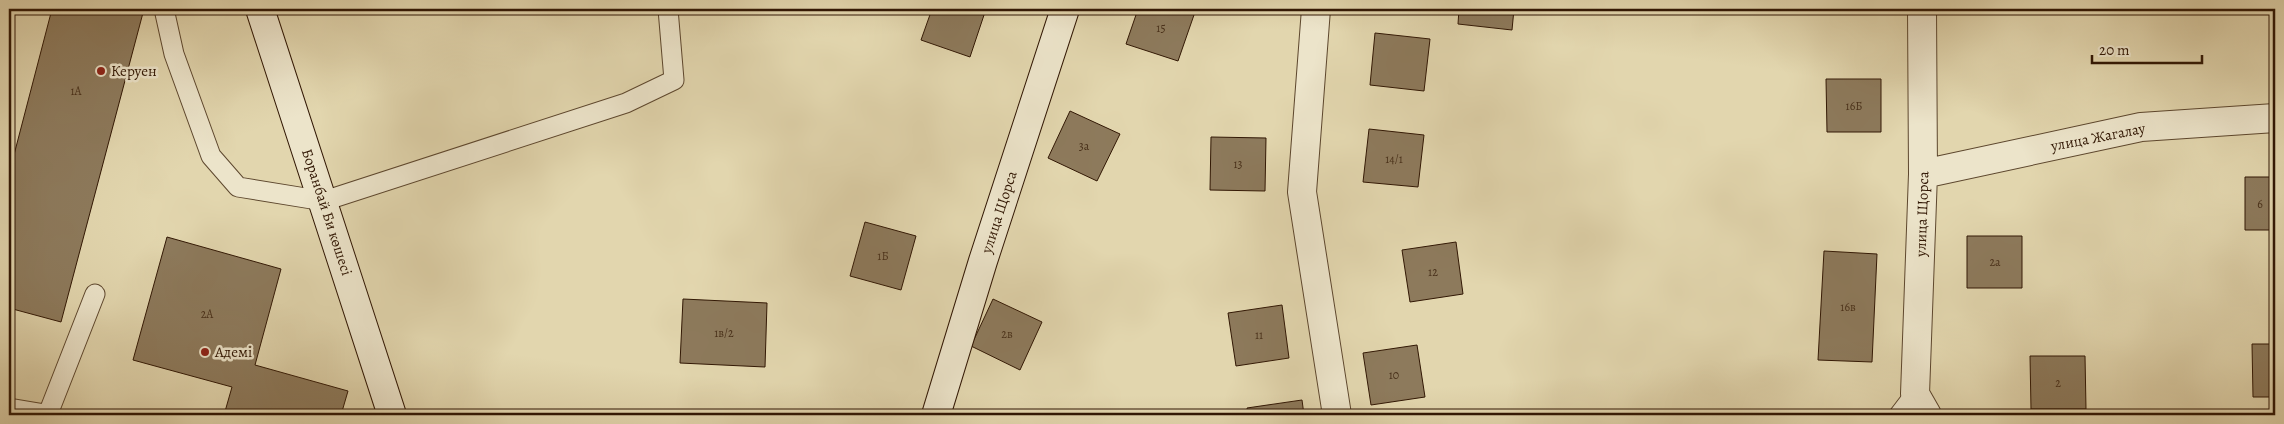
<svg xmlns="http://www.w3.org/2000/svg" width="2284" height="424" font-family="Alegreya,serif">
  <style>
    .building { fill: #8d7a5c; stroke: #311704 }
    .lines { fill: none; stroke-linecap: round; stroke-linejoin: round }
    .lane-casing { stroke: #5d472e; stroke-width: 21 }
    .street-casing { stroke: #5d472e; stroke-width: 30 }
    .secondary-casing { stroke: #311704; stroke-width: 30 }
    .lane { stroke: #ece4ca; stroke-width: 19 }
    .street { stroke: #ece4ca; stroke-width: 28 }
    .secondary { stroke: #ece4ca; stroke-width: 28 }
    .poi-dot { fill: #8f2418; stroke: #ece4ca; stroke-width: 2 }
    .labels { text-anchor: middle; stroke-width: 5; stroke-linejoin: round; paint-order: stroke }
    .number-label { font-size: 12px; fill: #48301a }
    .poi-label { font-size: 15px; fill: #311704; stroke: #ece4ca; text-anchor: start }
    .street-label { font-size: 15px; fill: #311704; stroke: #ece4ca }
  </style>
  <rect width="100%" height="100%" fill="#e2d6ae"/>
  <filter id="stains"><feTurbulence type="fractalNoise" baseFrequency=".004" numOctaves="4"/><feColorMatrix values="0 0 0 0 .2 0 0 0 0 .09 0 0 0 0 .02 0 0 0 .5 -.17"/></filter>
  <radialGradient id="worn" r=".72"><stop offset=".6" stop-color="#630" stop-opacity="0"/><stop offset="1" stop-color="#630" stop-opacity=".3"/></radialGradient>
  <!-- building -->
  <path class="building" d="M52,9H144L61,322L9,308V174Z
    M932,9H986L970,57L921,40Z
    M1138,9H1185L1195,12L1178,61L1126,44Z
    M1459,9H1514L1512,30L1458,24Z
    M1375,33L1430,39L1424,91L1370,85Z
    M1826,79H1881V132H1827Z
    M1070,111L1120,134L1097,181L1048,158Z
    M1369,129L1424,135L1418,187L1363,182Z
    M1211,137L1266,138L1265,191L1210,190Z
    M2245,177H2275V230H2245Z
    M865,222L916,236L901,290L850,276Z
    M1967,236H2022V288H1967Z
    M167,237L281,269L255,365L348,391L341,415H224L232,387L133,360Z
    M1456,242L1463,294L1410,302L1402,250Z
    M1824,251L1877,254L1872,362L1818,360Z
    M683,299L767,303L765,367L680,363Z
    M993,299L1042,322L1020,370L971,346Z
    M1282,305L1289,358L1236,366L1228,313Z
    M2252,344H2275V397H2253Z
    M1417,345L1425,397L1371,405L1363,353Z
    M2030,356H2085L2086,409H2031Z
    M1302,400L1304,415H1248L1247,408Z"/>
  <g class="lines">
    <defs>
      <path id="lane" d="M164,9L174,54L211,156L238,187L324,201L626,103L674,80L668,9
        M9,408L51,415
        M48,414L95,294
        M1899,415L1915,394"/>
      <path id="street" d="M1316,9L1302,192L1337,415
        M1922,9L1923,174L1915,394L1927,415
        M1923,174L2141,127L2275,118"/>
      <path id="secondary" d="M260,9L392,415
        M936,415L983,261L1065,9"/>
    </defs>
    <!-- lane casing -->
    <use href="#lane" class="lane-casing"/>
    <!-- street casing -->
    <use href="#street" class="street-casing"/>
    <!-- secondary casing -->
    <use href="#secondary" class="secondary-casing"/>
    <!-- lane -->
    <use href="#lane" class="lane"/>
    <!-- street -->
    <use href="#street" class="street"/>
    <!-- secondary -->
    <use href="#secondary" class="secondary"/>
  </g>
  <!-- markers -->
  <g class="poi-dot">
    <circle cx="101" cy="71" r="5"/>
    <circle cx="205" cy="352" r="5"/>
  </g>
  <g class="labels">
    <!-- number labels -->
    <g class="number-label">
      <text x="1161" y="32">15</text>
      <text x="76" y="95">1А</text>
      <text x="1854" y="110">16Б</text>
      <text x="1084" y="150">3а</text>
      <text x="1394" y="163">14/1</text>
      <text x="1238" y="168">13</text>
      <text x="2260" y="208">6</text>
      <text x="883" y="260">1Б</text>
      <text x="1995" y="266">2а</text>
      <text x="1433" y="276">12</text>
      <text x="1848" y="311">16в</text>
      <text x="207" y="318">2А</text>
      <text x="724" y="337">1в/2</text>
      <text x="1007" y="338">2в</text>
      <text x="1259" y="339">11</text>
      <text x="1394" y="379">10</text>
      <text x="2058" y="387">2</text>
    </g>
    <!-- poi labels -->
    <g class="poi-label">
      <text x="111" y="76">Керуен</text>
      <text x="215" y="357">Адемi</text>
    </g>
    <!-- street labels -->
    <g class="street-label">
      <text transform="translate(2098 137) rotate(-11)" y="5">улица Жагалау</text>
      <text transform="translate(327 212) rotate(72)" y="5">Боранбай Би көшесі</text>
      <text transform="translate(999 212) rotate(-72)" y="5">улица Щорса</text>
      <text transform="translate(1922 214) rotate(-88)" y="5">улица Щорса</text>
    </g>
  </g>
  <!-- margin -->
  <rect width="2284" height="424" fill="none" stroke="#e2d6ae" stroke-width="30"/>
  <rect x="10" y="10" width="2264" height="404" fill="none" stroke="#311704" stroke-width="2.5"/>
  <rect x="15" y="15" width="2254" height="394" fill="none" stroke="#311704"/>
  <!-- scale -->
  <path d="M2092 55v8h110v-8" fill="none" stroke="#311704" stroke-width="2.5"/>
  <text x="2099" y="55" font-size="15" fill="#311704" stroke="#ece4ca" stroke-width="4" paint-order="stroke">20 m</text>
  <rect width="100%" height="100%" filter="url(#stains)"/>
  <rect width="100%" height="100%" fill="url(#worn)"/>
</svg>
